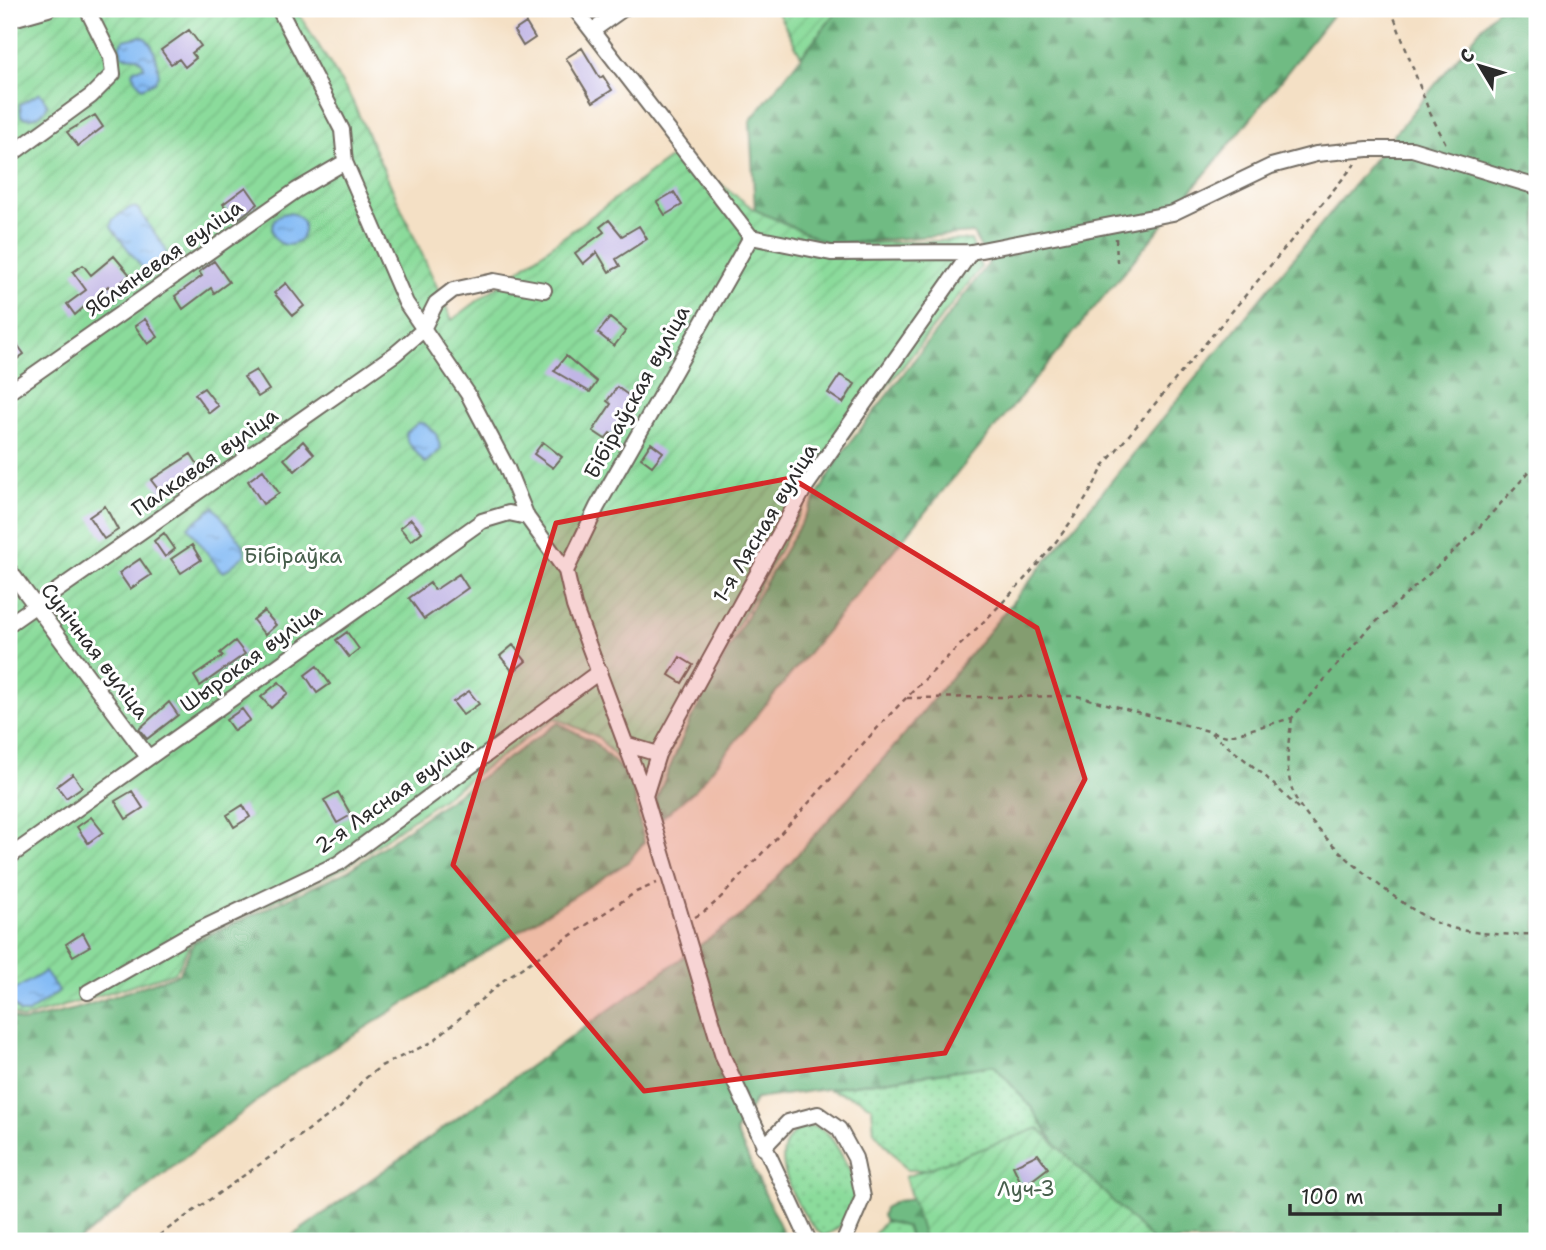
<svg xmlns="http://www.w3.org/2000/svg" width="1546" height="1250" font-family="'Shantell Sans',sans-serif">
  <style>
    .grass { fill: url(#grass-dots); stroke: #5b8363; stroke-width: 2 }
    .forest { fill: url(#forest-firs); stroke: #4e7357; stroke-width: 2 }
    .garden { fill: url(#garden-furrows); stroke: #5b8363; stroke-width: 2 }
    .water { fill: url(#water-ripples); stroke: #587490; stroke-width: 2 }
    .building { fill: #c1b6e5 }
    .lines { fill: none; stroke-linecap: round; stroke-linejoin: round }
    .minor-casing { stroke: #716a61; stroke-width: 18 }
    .path { stroke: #716a61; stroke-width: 2.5; stroke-dasharray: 5 5; stroke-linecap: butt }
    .minor { stroke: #fff; stroke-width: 14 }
    .marked { fill: #d62828; fill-opacity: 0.2; stroke: #d62828; stroke-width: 5; stroke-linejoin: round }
    .labels { text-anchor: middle; stroke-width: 6; stroke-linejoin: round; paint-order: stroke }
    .street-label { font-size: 21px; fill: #2b2b2b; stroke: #fff }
    .park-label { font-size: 21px; fill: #48604d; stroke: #fff }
  </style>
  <defs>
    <pattern id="grass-dots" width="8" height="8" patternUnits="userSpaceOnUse" patternTransform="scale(1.75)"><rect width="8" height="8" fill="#8bdb9b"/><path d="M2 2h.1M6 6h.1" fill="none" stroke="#78bc86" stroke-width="1.8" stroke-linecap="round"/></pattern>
    <pattern id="forest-firs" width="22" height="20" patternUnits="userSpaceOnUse" patternTransform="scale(1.75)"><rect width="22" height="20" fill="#70bb83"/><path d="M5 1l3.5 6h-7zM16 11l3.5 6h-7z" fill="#5c986b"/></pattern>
    <pattern id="garden-furrows" width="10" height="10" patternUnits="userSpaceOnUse" patternTransform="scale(1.75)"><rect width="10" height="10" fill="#8bdb9b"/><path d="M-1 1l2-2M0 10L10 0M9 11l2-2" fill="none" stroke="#78bc86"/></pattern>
    <pattern id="water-ripples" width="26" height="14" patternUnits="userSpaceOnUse" patternTransform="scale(1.75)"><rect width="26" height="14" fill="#85bcf5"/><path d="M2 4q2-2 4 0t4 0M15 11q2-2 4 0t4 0" fill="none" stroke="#6d99c7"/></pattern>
  </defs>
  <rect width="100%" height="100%" fill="#fff"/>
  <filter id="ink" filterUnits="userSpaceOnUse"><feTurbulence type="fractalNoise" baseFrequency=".0143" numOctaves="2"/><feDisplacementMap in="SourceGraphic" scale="14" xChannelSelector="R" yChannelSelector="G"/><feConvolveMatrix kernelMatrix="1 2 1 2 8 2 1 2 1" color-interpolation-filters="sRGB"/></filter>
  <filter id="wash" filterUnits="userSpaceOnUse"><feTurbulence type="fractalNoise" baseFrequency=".00686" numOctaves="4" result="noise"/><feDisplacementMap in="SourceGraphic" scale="28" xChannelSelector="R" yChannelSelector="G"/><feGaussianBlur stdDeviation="1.57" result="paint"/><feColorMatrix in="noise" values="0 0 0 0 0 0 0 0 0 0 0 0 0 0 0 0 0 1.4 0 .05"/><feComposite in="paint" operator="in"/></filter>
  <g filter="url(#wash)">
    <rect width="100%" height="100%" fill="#f4e0c5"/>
    <!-- grass -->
    <path class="grass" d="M994,1065L1031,1107L1050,1136L931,1170H907L874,1131L872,1107L859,1099L828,1089Z
      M808,1126C816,1127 822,1128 828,1134C835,1142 856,1179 856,1189C857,1208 842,1230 823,1236C798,1214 756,1141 808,1126Z
      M885,1221L907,1226L911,1241H869Z"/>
    <!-- forest -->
    <path class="forest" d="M839,9H1337L1239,133L695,790L658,821L655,802L688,725L756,599L843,452L989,263L973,233L829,244L755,210L750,121Z
      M1497,9H1537V1241H1129L1076,1176L1031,1107L994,1065L756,1099L736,1132L787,1241H285L745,913L899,741Z
      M558,723L594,742L631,779L644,842L628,862L289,1076L78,1241H9V1015L22,1022L76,1009L179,974L194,942L348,871Z
      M914,1199L975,1241H911L907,1227L885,1221L882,1216L884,1208L897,1201Z"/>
    <!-- garden -->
    <path class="garden" d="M9,9H296L351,98L452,320L678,152L755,210L829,244L971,240L981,267L842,444L812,491L678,733L653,797L598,737L555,718L346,867L192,940L176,972L22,1019L9,1011Z
      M776,9H839L801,56Z
      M1039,1128L1153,1241H925L905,1177Z"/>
    <!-- water -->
    <path class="water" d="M141,36C156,42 156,61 159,75L155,82L142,88L132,73L135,69L144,67L143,63L137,57L123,56L119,46L124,40Z
      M40,93L48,105C42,115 32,122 21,116L20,104Z
      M131,207L137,208L165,248L166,255L149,270H144L111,227L112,220Z
      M272 229a16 16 0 1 1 32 0a16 16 0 1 1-32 0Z
      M418,423H424L436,434L441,449L425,463L407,441L406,433Z
      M214,507L244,546L245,555L224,572L220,570L188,527Z
      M45,972L59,991L28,1013H20L11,1002L10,995L14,990Z"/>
    <g id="blocks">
      <!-- building -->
      <path class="building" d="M526,23L535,38L523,46L514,31Z
        M189,30L201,46L192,53L196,58L185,67L179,59L171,64L161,50Z
        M582,48L600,78L603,76L612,90L593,102L566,58Z
        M95,115L103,127L78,146L67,132Z
        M246,187L258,204L235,221L223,204Z
        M674,192L682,205L665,215L657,202Z
        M609,220L622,236L639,226L647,239L616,259L620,266L609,272L597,252L583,264L575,253L604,232L600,227Z
        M114,256L130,275L111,291L108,286L75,315L67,304L86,290L73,272L83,265L91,275Z
        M214,261L229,282L214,293L211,288L183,309L175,296L202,276L199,272Z
        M286,283L304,306L293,315L274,293Z
        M610,318L626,331L614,346L598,333Z
        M145,319L158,337L148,344L135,326Z
        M9,333L24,354L9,365Z
        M566,356L597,382L590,392L554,371Z
        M256,370L269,390L258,397L244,377Z
        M840,375L855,384L843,403L828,393Z
        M617,387L638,402L616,437L610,433L605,439L593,431L611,404L607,401Z
        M204,388L218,406L209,413L195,394Z
        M303,441L314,454L295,471L284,459Z
        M543,442L562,457L553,468L534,454Z
        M651,443L663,452L652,466L641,458Z
        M191,454L202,471L191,478L188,474L161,493L151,480Z
        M263,470L279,493L263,504L248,481Z
        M105,506L118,530L104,539L89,517Z
        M411,519L422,532L411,541L400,528Z
        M164,533L175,549L165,557L154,541Z
        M192,545L201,560L181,573L171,559Z
        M140,559L151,575L130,589L119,573Z
        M459,574L468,588L424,619L409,598L430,583L435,590Z
        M264,611L276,625L265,635L253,620Z
        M347,632L359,649L349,657L336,640Z
        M235,641L245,654L200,686L194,676L223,656L220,653Z
        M513,645L526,661L513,672L500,656Z
        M680,657L693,665L682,683L669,675Z
        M317,666L330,684L317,693L305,675Z
        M279,682L288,693L271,708L261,697Z
        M469,691L479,704L463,715L453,702Z
        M169,702L178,715L147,739L139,729Z
        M242,709L250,720L234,731L226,720Z
        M73,774L82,787L66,798L57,786Z
        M132,791L143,808L126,819L115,801Z
        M338,792L351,815L337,823L324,800Z
        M243,805L250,817L234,827L227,815Z
        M91,817L103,832L88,843L77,827Z
        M83,933L90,946L73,956L66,944Z
        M1038,1154L1048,1168L1023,1187L1013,1166Z"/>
    </g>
  </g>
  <g filter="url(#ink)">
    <use href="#blocks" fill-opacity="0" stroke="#716a61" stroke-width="2"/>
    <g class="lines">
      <defs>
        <path id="minor" d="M279,9L342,130L345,162L406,303L468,394L507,468L527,517L566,571L574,606L645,796L723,1057L809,1241
          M575,9L751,237L831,253L971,252L1173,213L1271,166L1316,154L1368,149H1412L1537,187
          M9,20L48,9
          M592,31L623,9
          M9,156L91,96L113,74L111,57L87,9
          M9,392L297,190L345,162
          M9,570L148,757
          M566,571L597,507L751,237
          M9,624L395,354L422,331L436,303L453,290L494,281L544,290
          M625,744L658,754
          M645,796L658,754L804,489L971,252
          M9,857L482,521L509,513L527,517
          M88,992L186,936L339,863L600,671
          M763,1148L788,1122L818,1114L839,1129L855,1158L863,1197L844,1241"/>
      </defs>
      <!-- minor casing -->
      <use href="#minor" class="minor-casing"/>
      <!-- path -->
      <path class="path" d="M1391,9L1429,111L1447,146
        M1116,238L1117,262
        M907,698L1077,696L1227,736L1292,718L1364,633L1474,533L1537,463
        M1292,718C1288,744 1284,767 1293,792C1305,830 1404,911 1442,925C1472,935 1506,935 1537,934
        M1211,733L1264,775L1301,811
        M695,917C716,906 732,885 749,867C791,823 831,778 872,734C948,649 1055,570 1104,465L1355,164
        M151,1241L341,1107L362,1081L381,1066L432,1042L505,979L636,892L657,883"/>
      <!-- minor -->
      <use href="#minor" class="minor"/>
    </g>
  </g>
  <!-- marked area -->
  <path class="marked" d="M791,478L1037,628L1085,779L945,1053L644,1091L453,865L556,523Z"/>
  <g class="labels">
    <!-- street labels -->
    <g class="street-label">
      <text transform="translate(164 258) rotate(-35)" y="7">Яблыневая вуліца</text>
      <text transform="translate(637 392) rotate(-61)" y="7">Бібіраўская вуліца</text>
      <text transform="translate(205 462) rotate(-35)" y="7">Палкавая вуліца</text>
      <text transform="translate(765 523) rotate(-59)" y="7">1-я Лясная вуліца</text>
      <text transform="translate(95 651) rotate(53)" y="7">Сунічная вуліца</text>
      <text transform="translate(251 658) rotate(-36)" y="7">Шырокая вуліца</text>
      <text transform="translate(394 795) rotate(-35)" y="7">2-я Лясная вуліца</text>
    </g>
    <!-- park labels -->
    <g class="park-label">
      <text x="293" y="563">Бібіраўка</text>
      <text x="1026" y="1196">Луч-3</text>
    </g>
  </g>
  <!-- margin -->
  <rect width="1546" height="1250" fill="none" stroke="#fff" stroke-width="35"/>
  <!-- north arrow -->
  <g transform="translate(1480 66) rotate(308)" stroke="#ffffff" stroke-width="5" paint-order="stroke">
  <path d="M0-5L12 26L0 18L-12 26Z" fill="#2b2b2b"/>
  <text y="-10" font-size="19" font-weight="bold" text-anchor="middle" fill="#2b2b2b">С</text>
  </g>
  <!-- scale -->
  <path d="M1290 1204v10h210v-10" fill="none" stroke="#2b2b2b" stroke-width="3.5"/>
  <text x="1301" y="1204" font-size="21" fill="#2b2b2b" stroke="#ffffff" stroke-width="5" paint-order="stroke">100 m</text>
</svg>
